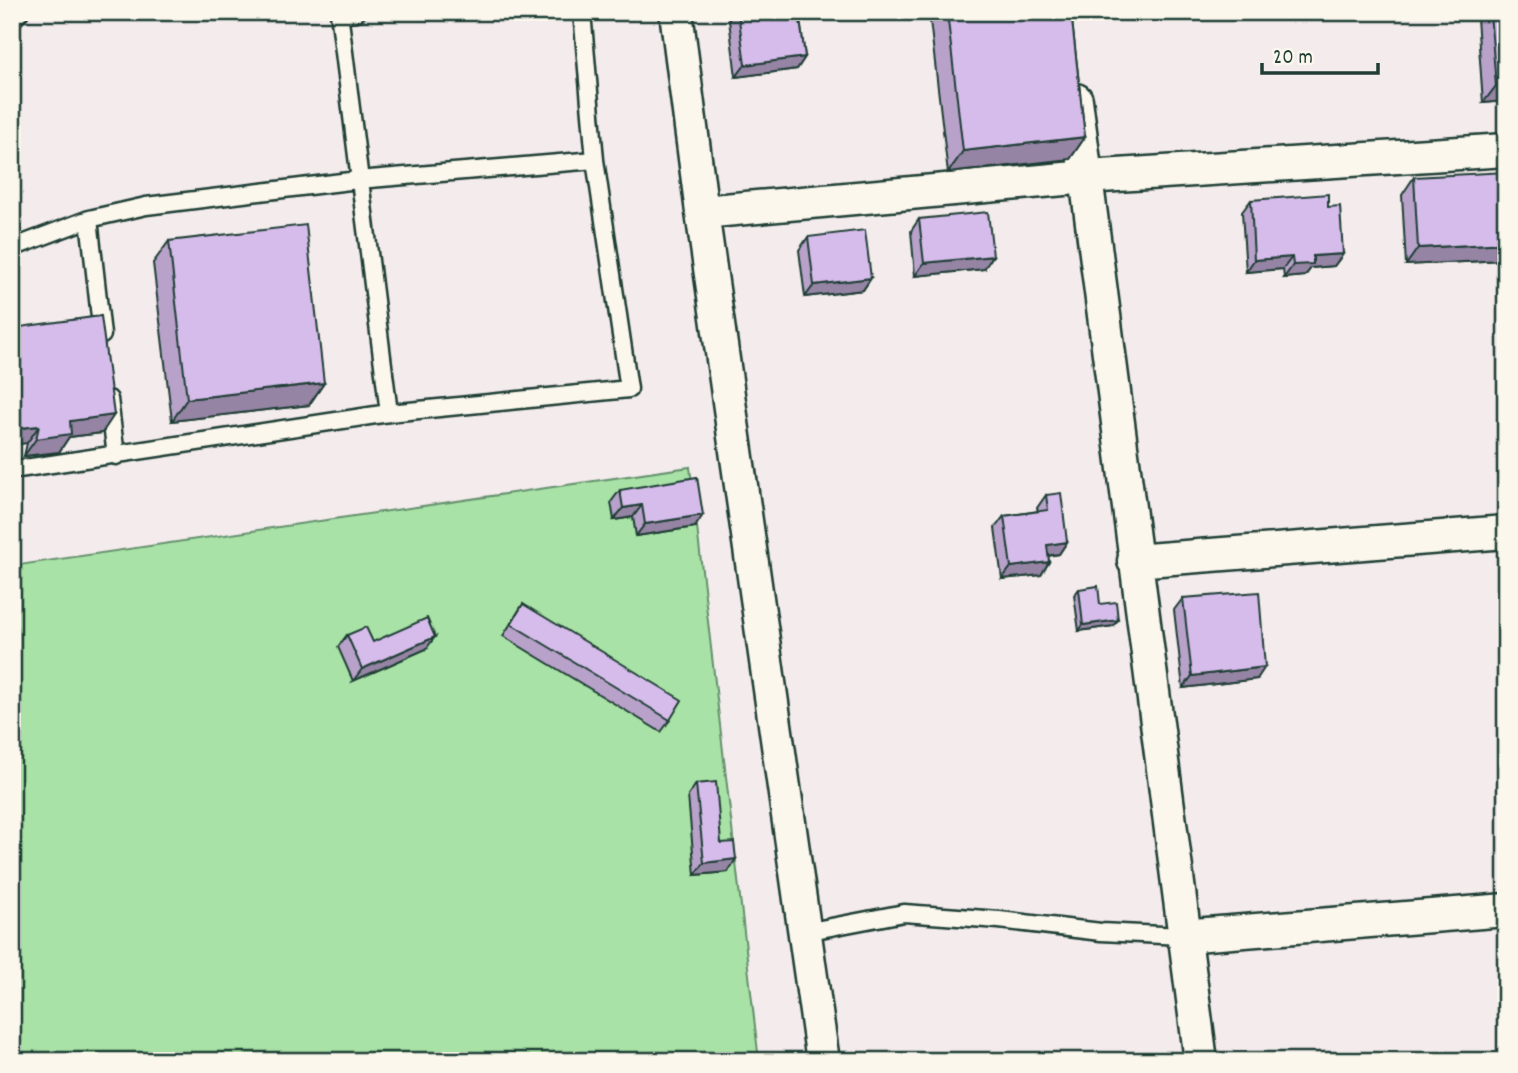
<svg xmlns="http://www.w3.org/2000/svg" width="1518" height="1073" font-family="Dekko,sans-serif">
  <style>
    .green { fill: #a9e2a6; stroke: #64906d; stroke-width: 2 }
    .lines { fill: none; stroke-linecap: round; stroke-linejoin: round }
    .lane-casing { stroke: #1f3d34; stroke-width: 21 }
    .street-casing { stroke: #1f3d34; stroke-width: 37 }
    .lane { stroke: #fbf7ec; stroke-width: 16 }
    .street { stroke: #fbf7ec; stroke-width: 32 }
    .wall { fill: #b8a2ca; stroke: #1f3d34; stroke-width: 2 }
    .shaded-wall { fill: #9684a4; stroke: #1f3d34; stroke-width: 2 }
    .building { fill: #d6bceb; stroke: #1f3d34; stroke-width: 2 }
  </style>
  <rect width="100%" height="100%" fill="#f4ebec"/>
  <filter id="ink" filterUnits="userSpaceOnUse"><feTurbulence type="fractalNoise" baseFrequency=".0143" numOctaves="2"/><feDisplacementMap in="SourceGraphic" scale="14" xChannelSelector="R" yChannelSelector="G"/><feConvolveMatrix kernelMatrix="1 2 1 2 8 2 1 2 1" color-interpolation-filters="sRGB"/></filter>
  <g filter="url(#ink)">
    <!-- green -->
    <path class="green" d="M690,467L759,1061H12V566Z"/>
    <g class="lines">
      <defs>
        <path id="lane" d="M339,12L389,413
          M339,14L357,12
          M12,20L20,12
          M89,219L102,335
          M12,248L89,219L146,206L358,180L595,160
          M109,399L116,456
          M12,470L389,413L629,389L595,160L582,12
          M805,932L904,913L999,920L1101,932L1182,936"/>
        <path id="street" d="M676,12L702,212L823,1061
          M1076,100L1201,1061
          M702,212L1086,177L1506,150
          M1134,561L1506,532
          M1182,936L1506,910"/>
      </defs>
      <!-- lane casing -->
      <use href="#lane" class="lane-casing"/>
      <!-- street casing -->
      <use href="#street" class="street-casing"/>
      <!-- lane -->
      <use href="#lane" class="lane"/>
      <!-- street -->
      <use href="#street" class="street"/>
    </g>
    <!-- wall -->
    <path class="wall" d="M728,12H799L805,57L797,69L736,77Z
      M929,12H1071L1085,137L1070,159L948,173Z
      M1455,12H1506V101L1483,103L1477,18L1456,19Z
      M1414,177L1502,260L1406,265L1402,195Z
      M1251,200L1328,207L1343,254L1334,266L1311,268L1305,276L1284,278L1283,269L1246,272L1242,212Z
      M919,219L984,269L915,276L911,231Z
      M808,237L871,278L863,290L805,297L799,250Z
      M169,241L324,383L309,405L172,421L153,263Z
      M12,328L102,433L69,437L59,452L24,456L27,443Z
      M620,490L695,527L636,536L633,517L614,520L611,502Z
      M1046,495L1067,542L1059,554L1048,556L1049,562L1041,575L1002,579L995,528L1004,516L1038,511L1037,508Z
      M1079,589L1100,604L1113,626L1079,631L1074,595Z
      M1183,598L1257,679L1183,688L1174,610Z
      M523,604L670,720L661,732L503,636Z
      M347,635L373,642L426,649L353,681L338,647Z
      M696,784L721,843L728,872L695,875L688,796Z"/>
    <!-- shaded-wall -->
    <path class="shaded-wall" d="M1390,12H1417L1388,15Z
      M1460,12H1480L1477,18L1456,19Z
      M805,57L797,69L736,77L745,65Z
      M1506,85V101L1483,103L1496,86Z
      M1085,137L1070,159L948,173L963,151Z
      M1506,243V254L1502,260L1406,265L1418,248Z
      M1343,254L1334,266L1311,268L1305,276L1284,278L1293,265L1313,256Z
      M993,256L984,269L915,276L924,263Z
      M1292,257L1283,269L1246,272L1254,260Z
      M871,278L863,290L805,297L814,285Z
      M324,383L309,405L172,421L187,399Z
      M114,415L102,433L69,437L59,452L24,456L36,439L70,421Z
      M39,426L27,443L12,445V429Z
      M642,505L633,517L614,520L623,508Z
      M703,515L695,527L636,536L645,524Z
      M1067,542L1059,554L1038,557L1047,545Z
      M1049,562L1041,575L1002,579L1011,567Z
      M1118,620L1113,626L1079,631L1083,625Z
      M435,637L426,649L353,681L362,669Z
      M1265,667L1257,679L1183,688L1192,676Z
      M736,859L728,872L695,875L704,863Z"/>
    <!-- building -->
    <path class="building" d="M738,12H799L805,57L745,65Z
      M947,12H1071L1085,137L963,151Z
      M1490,12H1506V85L1496,86Z
      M1506,172V243L1418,248L1414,177Z
      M1328,194V207L1340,206L1343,254L1313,256V264L1293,265L1292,257L1254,260L1251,200Z
      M988,212L993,256L924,263L919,219Z
      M306,225L324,383L187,399L169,241Z
      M865,230L871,278L814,285L808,237Z
      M101,316L114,415L70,421L71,434L36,439L39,426L12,429V328Z
      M697,477L703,515L645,524L642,505L623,508L620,490Z
      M1061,493L1067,542L1047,545L1049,562L1011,567L1004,516L1048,510L1046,495Z
      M1098,586L1100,604L1116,602L1118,620L1083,625L1079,589Z
      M1259,592L1265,667L1192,676L1183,598Z
      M523,604L682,700L670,720L511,624Z
      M427,618L435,637L362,669L347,635L366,627L373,642Z
      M716,782L721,843L734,842L736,859L704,863L696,784Z"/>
  </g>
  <!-- margin -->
  <rect width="1518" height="1073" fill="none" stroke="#fbf7ec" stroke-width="42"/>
  <rect x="21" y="21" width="1476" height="1031" fill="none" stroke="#1f3d34" stroke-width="2.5" filter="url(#ink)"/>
  <!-- scale -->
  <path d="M1262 63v10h116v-10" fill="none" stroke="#1f3d34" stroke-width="3.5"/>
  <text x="1273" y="63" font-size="21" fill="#1f3d34" stroke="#fbf7ec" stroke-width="5" paint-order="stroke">20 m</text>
</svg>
